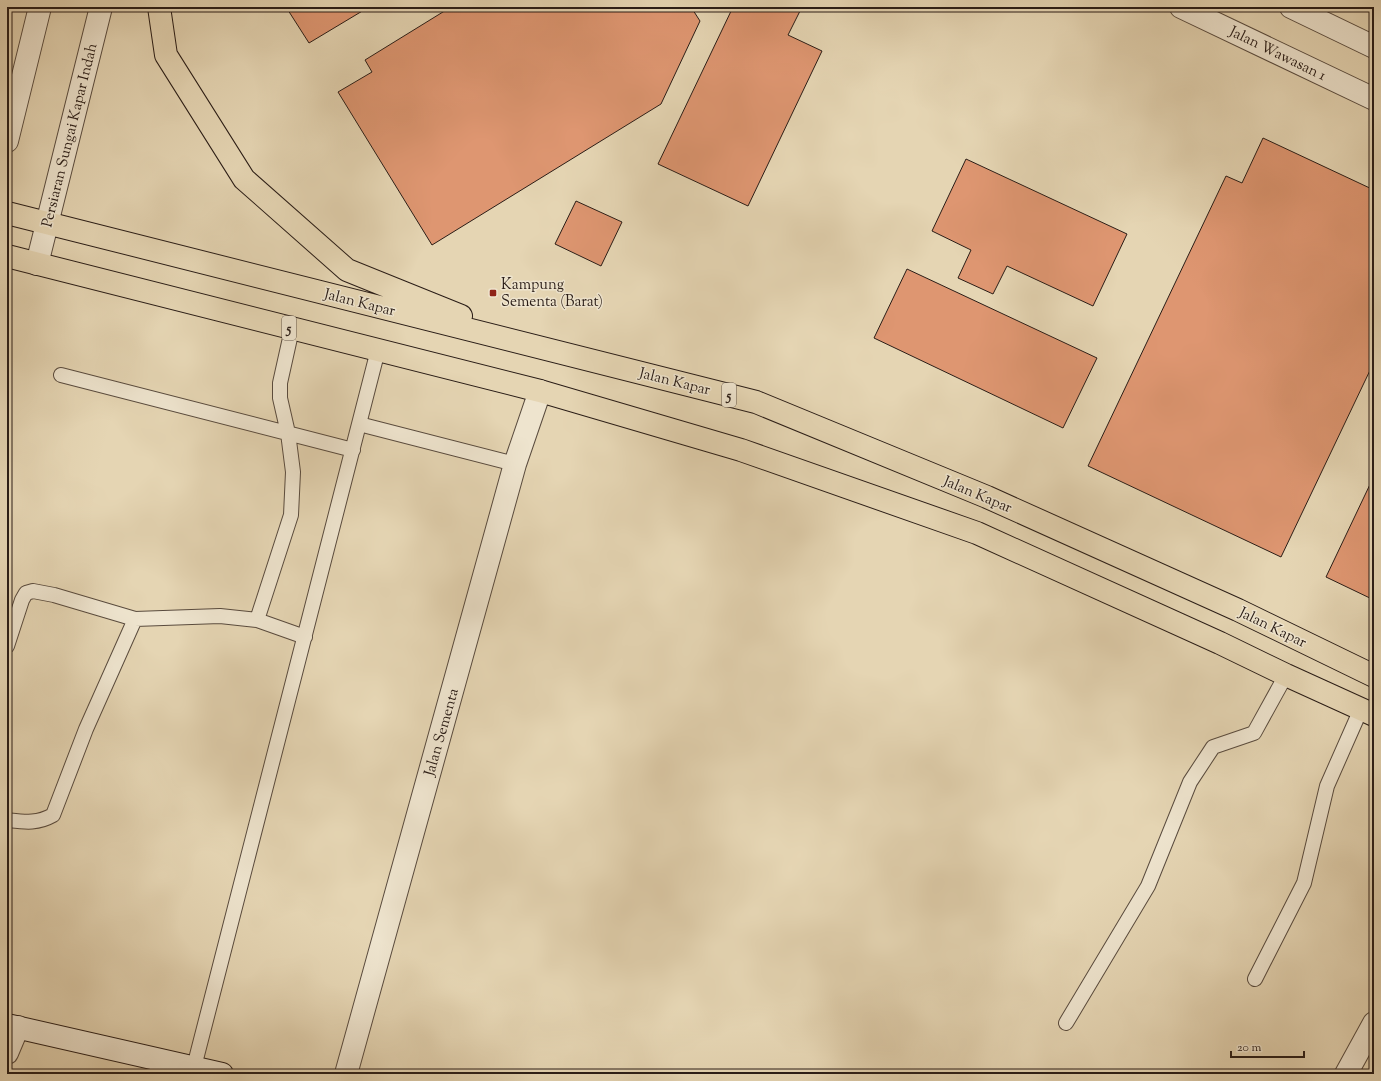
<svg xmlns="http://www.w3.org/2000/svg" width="1381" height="1081" font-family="'Sorts Mill Goudy',serif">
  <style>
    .building { fill: #de9671; stroke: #2a1d17 }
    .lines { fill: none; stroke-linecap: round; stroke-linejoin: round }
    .lane-casing { stroke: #594b3e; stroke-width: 16 }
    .street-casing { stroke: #594b3e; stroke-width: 24 }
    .secondary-casing { stroke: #2a1d17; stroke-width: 24 }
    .highway-casing { stroke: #2a1d17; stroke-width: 24 }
    .lane { stroke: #eee4ce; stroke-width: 14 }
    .street { stroke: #eee4ce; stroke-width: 22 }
    .secondary { stroke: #eee4ce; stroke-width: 22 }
    .highway { stroke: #e5d5b3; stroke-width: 22 }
    .poi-dot { fill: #8f2418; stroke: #eee4ce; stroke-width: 1.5 }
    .labels { text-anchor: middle; stroke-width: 3; stroke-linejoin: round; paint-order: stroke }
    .shield { fill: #eee4ce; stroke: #65594e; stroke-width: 1 }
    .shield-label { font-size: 14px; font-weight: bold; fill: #2a1d17 }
    .street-label { font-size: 15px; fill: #2a1d17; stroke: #eee4ce }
    .poi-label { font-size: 15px; fill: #2a1d17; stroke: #eee4ce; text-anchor: start }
  </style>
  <rect width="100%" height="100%" fill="#e5d5b3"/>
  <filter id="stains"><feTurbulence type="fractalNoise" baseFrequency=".005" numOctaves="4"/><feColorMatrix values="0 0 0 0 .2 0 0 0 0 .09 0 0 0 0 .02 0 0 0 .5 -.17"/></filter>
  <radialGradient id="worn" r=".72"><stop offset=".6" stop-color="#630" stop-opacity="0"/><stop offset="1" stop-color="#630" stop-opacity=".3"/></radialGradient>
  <!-- building -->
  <path class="building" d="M286,7H369L309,43Z
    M451,7H691L700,21L661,104L432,245L338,92L372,72L365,60Z
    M733,7H802L788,35L822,51L748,206L658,164Z
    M1263,138L1374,190V362L1281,557L1088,466L1226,176L1242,183Z
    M966,159L1127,234L1093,306L1007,266L993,294L958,278L971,250L932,231Z
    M576,201L622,222L601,266L555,244Z
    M907,269L1097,358L1063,428L874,338Z
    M1374,476V600L1326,577Z"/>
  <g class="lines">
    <defs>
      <path id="lane" d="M61,375L353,450
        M359,424L515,464
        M257,620L291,515L293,472L288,433L280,398V383L292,329
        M7,646L22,600L26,593L33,591L54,595L135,619
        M7,820C25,822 37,824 53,815L86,729L135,619L220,616L257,620L305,637
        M1255,979L1304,883L1327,786L1361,709
        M1066,1023L1148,886L1190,782L1213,747L1254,733L1286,675
        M194,1067L378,350"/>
      <path id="street" d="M1181,7L1374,99
        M1291,7L1374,47
        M7,141L40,7
        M37,264L101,7
        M7,1053L18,1027
        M346,1074L515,464L540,391
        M1346,1074L1374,1023"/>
      <path id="secondary" d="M7,1025L222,1074"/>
      <path id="highway" d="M159,7L166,55L244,179L347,270L461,316
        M7,213L756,402L987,497L1238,610L1374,676
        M7,256L540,391L741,450L977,533L1220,643L1286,675L1374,715"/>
    </defs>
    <!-- lane casing -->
    <use href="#lane" class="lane-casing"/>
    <!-- street casing -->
    <use href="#street" class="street-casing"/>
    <!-- secondary casing -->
    <use href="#secondary" class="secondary-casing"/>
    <!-- highway casing -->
    <use href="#highway" class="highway-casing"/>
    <!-- lane -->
    <use href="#lane" class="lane"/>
    <!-- street -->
    <use href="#street" class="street"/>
    <!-- secondary -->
    <use href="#secondary" class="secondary"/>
    <!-- highway -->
    <use href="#highway" class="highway"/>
  </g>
  <!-- markers -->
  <rect class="poi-dot" x="489" y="289" width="8" height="8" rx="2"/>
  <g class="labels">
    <!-- shield labels -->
    <g class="shield">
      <rect x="282" y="316" width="14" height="24" rx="3"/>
      <rect x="722" y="383" width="14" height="24" rx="3"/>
    </g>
    <g class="shield-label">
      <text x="289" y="333">5</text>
      <text x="729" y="400">5</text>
    </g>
    <!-- street labels -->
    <g class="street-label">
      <text transform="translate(1278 53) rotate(26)" y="5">Jalan Wawasan 1</text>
      <text transform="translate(69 135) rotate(-76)" y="5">Persiaran Sungai Kapar Indah</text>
      <text transform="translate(360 302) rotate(14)" y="5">Jalan Kapar</text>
      <text transform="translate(675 381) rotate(14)" y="5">Jalan Kapar</text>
      <text transform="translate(978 494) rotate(23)" y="5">Jalan Kapar</text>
      <text transform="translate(1273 627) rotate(26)" y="5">Jalan Kapar</text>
      <text transform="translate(441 732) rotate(-74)" y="5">Jalan Sementa</text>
    </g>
    <!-- poi labels -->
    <g class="poi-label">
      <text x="501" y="289">Kampung<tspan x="501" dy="17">Sementa (Barat)</tspan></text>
    </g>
  </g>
  <!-- margin -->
  <rect width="1381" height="1081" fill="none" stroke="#e5d5b3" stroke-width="24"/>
  <rect x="8" y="8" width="1365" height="1065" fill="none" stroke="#2a1d17" stroke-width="2"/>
  <rect x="12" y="12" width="1357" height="1057" fill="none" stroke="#2a1d17"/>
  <!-- scale -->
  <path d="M1231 1051v6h73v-6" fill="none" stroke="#2a1d17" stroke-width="2"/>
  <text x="1237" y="1051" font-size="12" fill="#2a1d17" stroke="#eee4ce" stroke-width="3" paint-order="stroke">20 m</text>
  <rect width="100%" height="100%" filter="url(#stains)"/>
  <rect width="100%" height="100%" fill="url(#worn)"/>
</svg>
